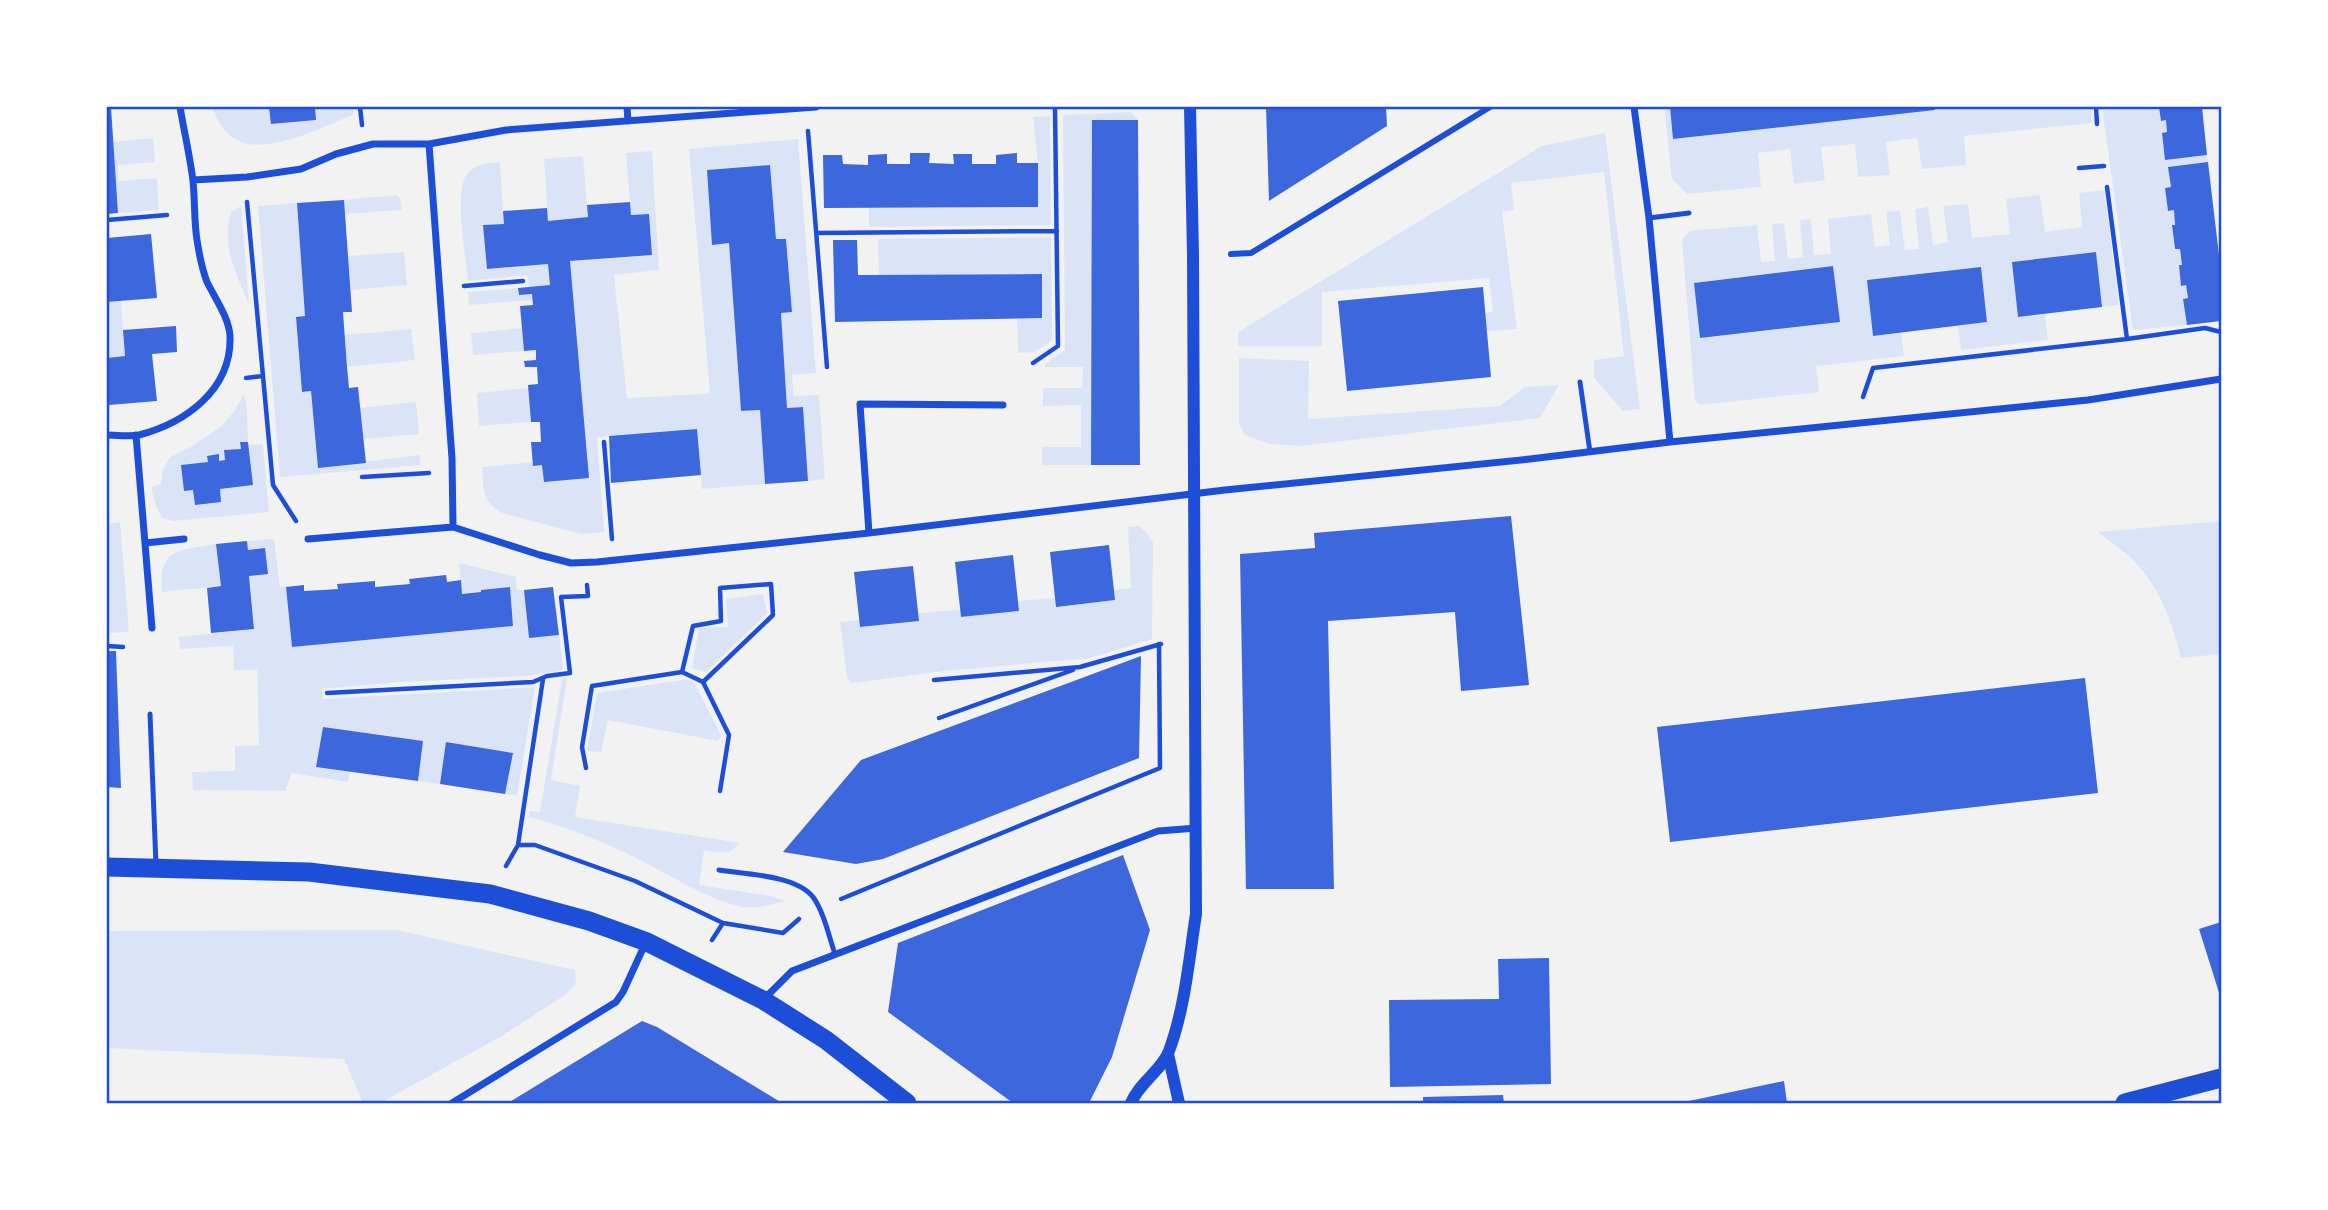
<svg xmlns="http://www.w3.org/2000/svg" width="2328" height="1210" font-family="Raleway,sans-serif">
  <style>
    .green { fill: #dbe4f7; fill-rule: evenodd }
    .building { fill: #3d67dc }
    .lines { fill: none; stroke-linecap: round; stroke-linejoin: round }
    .path { stroke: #1d4ed8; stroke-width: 4.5 }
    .service { stroke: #1d4ed8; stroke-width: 5 }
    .pedestrian { stroke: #1d4ed8; stroke-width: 6 }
    .minor { stroke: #1d4ed8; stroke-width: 7 }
    .tertiary { stroke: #1d4ed8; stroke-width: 12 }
    .trunk { stroke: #1d4ed8; stroke-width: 19 }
    .neatline { fill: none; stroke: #1d4ed8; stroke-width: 2.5 }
  </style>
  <rect width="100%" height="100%" fill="#f2f2f2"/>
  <!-- green -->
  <path class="green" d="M224,107H269L272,124L316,120L315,107H353L354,114C326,126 268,155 239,141C225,135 218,121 212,108Z
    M1664,107H1670L1674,139L1935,109L1934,107H2091L2092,123L1964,136L1966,165L1922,169L1917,138L1886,142L1890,175L1858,177L1855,144L1821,147L1825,180L1794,184L1790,149L1758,153L1761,187L1687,194L1672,179Z
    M2102,107H2159L2161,121L2166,120L2167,132L2162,133L2165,159L2207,155L2208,162L2168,167L2171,187L2165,188L2168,210H2174L2175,225L2172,226L2174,249H2180L2182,265L2179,266L2181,285H2186L2188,298L2183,299L2187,325L2133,330Z
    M1131,112L1138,120H1093L1091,465H1042V447H1081V405L1043,406V388H1082L1083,367H1045V364L1065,350L1063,115Z
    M1050,116L1051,225L869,227V208L1038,206V163L1033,117Z
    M1605,133L1640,409L1623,411L1594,378V360L1624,356L1604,172L1511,183L1514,210L1502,212L1517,329L1487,331L1485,313L1493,312L1489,278L1322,292V346H1238V332L1542,146Z
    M153,138L155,162L118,165V181L157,178L159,210L118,213L113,142Z
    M798,139L816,373L792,375L794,396L819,395L825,479L808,481L803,407L787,408L781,313L792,312L786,239H776L770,166L707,170L712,244L729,243L741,411L760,410L765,484L702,489L701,475L609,436L597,438L604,532L581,534L502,513C481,500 484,489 482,467L533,462L582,401L571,283L529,287L528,275L468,281C466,258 454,194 466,176C474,164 486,163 500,162L504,224L483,226L487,269L652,255L649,214L631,215L626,153L652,151L659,270L614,275L627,398L704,394L710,393L689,149Z
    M583,156L588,217L548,221L544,159Z
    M2104,190L2119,305L2102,307L2095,252L2012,262L2018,317L2045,314L2048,340L1961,350L1958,326L1987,322L1981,268L1868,280L1874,336L1901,333L1904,356L1816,366L1819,392L1701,405L1695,401L1682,240L1690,231L1757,225L1761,262L1775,261L1772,224L1784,223L1788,259L1803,257L1800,220L1811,219L1814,255L1831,254L1828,219L1871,214L1875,247L1890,245L1886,212L1900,211L1905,250L1919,249L1915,209L1928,207L1933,245L1948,242L1943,206L1968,204L1972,238L2010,234L2006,199L2040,195L2045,232L2082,227L2079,193ZM1833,266L1840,322L1701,338L1695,283Z
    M396,195L400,198L402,210L345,214L344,200Z
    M297,203L305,316L296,317L302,392L311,391L318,467L420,455V465L280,477L258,206Z
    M241,206L249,304C236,275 221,244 231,212Z
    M1051,237L1052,341L1034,352L1018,353L1017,318L1042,317V274L879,275L878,239Z
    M404,252L407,285L351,290L348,256Z
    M518,288L519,295L532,294V300L469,305L468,292Z
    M107,295L108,302L121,301L125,356L107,358Z
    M522,328L524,351L473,355L471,333Z
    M411,329L415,360L347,367L345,335Z
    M1239,358L1309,361L1308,419L1500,406L1525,387L1559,385L1540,418L1300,446L1269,444L1245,435L1239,423Z
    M529,388L531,422L479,426L477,393Z
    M244,394L247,410L248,442L240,443L241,449L224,451L225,460L219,461V455L208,456V462L182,465L184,490H193L195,505L220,489L253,485L249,445L263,444L269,512L173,521L162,518L156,507L151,487L161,484L163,469L170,457L192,446L222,426L235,410Z
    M416,402L419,434L364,439L360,408Z
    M2221,521V654L2181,658C2172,622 2160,587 2133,560C2123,550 2110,542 2098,532Z
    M120,522L129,632L107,633V524Z
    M1138,526L1145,531L1153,542L1152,639L1090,658L944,671L852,683L847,678L840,622L860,620L861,627L918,621V613L960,610L961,617L1019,611L1018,601L1055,598L1057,606L1115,600L1114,590L1131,588L1128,527Z
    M274,539L280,587H286L292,647L513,626L510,587L482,590L481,592L462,594L459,563L516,577L517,590H524L529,638L559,635L563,670L526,676L400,682L322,689L323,699L535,687L517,795L505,794L512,753L447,742L440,784L418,781L423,741L323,727L316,766L350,772L348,782L292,773L285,791L193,790L192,772L235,771V746L259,745L257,670H234L233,646L180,649L179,637L254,629L247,541Z
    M216,544L221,586L162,592C157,548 180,550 216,544Z
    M763,594L767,613L706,672L692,668L699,628L728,627L726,599Z
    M567,678L551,780L580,786L575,817L740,843C729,856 720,852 704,850L699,885L771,896L785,901C771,905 753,910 738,906C700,896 666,872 630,855C597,839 564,826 529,817L530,811L540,812L562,679Z
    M689,679L695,684L721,735L718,741L608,720L601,752L587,751L597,693Z
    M397,930L575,970L576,984L565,995L500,1037L380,1103H363L344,1059L107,1048V931Z"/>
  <!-- building -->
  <path class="building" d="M107,107H111L118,213L107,214Z
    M269,107H315L316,120L271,124Z
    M1266,107H1386L1387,126L1269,201Z
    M1670,107H1934L1935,110L1673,139Z
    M2159,107H2202L2207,155L2165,160L2162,133L2167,132L2166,120L2161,121Z
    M1092,120H1138L1140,465H1091Z
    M910,153H930L929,163L954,164L953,154H972V164H996V155L1017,153V163H1038V207L824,208L823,155H842L843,164L868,165V155L887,154V164H910Z
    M2208,162L2221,272V321L2187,325L2183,299L2188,298L2186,285L2181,286L2179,265H2182L2180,249H2175L2172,225H2175L2174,210L2168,211L2165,188L2171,187L2168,167Z
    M770,165L776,239H786L792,312L781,313L787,408L803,407L808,481L765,484L760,410L741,411L729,243L712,245L707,170Z
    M344,200L352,312H343L347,367L349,388L358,387L366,463L318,468L311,391L302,392L296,317L305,316L297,203Z
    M630,202L631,215L649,214L652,255L570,261L589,478L544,482L542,465L533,466L531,442H541L540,422H531L528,385L538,384L537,367H525L524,361L536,360V350L524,351L520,306L533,305L532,294L519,295L518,288L550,285L548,264L487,269L483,225L504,224L503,211L547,208L548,221L588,217L587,205Z
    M151,234L157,298L107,302V238Z
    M833,240H857L858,275L1042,274V318L835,322Z
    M2096,252L2102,307L2018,317L2012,262Z
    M1833,266L1840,322L1700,338L1694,283Z
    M1981,267L1987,322L1873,336L1867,280Z
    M1483,287L1491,377L1347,391L1338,301Z
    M176,326L177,352L152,354L157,401L109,405L107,358L125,356L123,330Z
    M697,429L701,475L611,483L609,436Z
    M240,442H248L253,485L220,489L221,502L195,505L193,490L184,491L181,465L208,462L207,456L219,454V461L225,460L224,450L241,449Z
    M1511,516L1529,685L1461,691L1455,612L1328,621L1334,889H1246L1240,554L1315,548L1314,533Z
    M247,541L248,550L265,548L268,574L249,576L254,629L211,633L207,588L221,586L216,544Z
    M1109,545L1115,600L1056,607L1050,552Z
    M1013,555L1019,611L961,617L955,562Z
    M913,566L919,621L860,627L854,572Z
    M446,575L447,582L461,580L462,594L481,592V590L510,587L513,626L292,647L286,587L304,585V591L323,590L338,589L337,584L375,581V587L410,584L409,579Z
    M553,587L559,635L529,638L524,590Z
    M107,651H116L121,788L107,787Z
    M1141,656L1139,758L883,859L856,864L783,852L861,760Z
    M2085,678L2098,793L1670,842L1657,727Z
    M323,727L423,741L418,781L316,767Z
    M446,742L513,753L505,794L440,784Z
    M1123,855L1150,930L1112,1057L1089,1103H1013L888,1012L898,943Z
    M2221,922V999L2199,929Z
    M1549,958L1551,1084L1390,1087L1389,1000L1499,999L1498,959Z
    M642,1021L657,1027L782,1103H508Z
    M1784,1081L1787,1103H1684V1102Z
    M1503,1095L1504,1103H1423V1097Z"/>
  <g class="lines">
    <!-- path -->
    <path class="path" d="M360,107L362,125
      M2096,107L2097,124
      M808,131L827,367
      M2079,168L2104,166
      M2107,187L2127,339
      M247,202L273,485L296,521
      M107,220L167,215
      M817,233L1057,231
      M464,286L523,281
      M1033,363L1058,346L1055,108
      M246,378L263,376
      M1863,397L1873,368L2127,339L2205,328L2221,332
      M604,442L612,539
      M362,477L429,473
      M107,646L123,647
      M682,672L693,626L721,621L720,588L771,584L773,615L703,682
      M934,680L1080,667L1161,644
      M327,693L533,682L547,676L570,673L561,597L588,596L587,585
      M939,718L1073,670
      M586,768L582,747L592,686L682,672L703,682L729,735L720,791
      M518,845H535L635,881L723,923L783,933L799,919
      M506,866L518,845L543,679
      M841,899L1160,768L1159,644
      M712,940L723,923"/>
    <!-- service -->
    <path class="service" d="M1649,218L1689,213
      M1580,382L1590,452
      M150,714L156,865
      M719,870C744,874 796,875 813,897C824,912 829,937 835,954"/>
    <!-- pedestrian -->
    <path class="pedestrian" d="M1231,254L1251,253L1490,107"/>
    <!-- minor -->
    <path class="minor" d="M627,107L628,121
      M1634,107L1649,218L1670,442
      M429,144L452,458L453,527L540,555L571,563L597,562L869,533L1225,490L1530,459L1670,442L2088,400L2221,379
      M193,180L247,177L301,169L336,154L373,144H429L506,130L816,107
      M107,435C117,435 129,437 139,435C185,423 232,390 230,336C229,318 215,298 207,282C202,269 199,253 197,240C194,221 195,201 193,181C190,156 184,131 180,107
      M136,435L152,628
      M869,533L860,404L1003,405
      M308,539L453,527
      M145,543L184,539
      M764,999L792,971L1158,831L1197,828
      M452,1103L616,1002L623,992L646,942"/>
    <!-- tertiary -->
    <path class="tertiary" d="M1168,1054L1179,1103
      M1131,1103C1139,1083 1162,1070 1169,1051C1185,1008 1189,959 1196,914L1193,255L1190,107"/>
    <!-- trunk -->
    <path class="trunk" d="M107,867L309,872L490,894L589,921L647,942L763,1000L826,1040L907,1103
      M2125,1103L2221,1078"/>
  </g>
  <!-- border -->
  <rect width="2328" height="1210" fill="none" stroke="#ffffff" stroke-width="217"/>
  <rect x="108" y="108" width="2112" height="994" class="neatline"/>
</svg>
